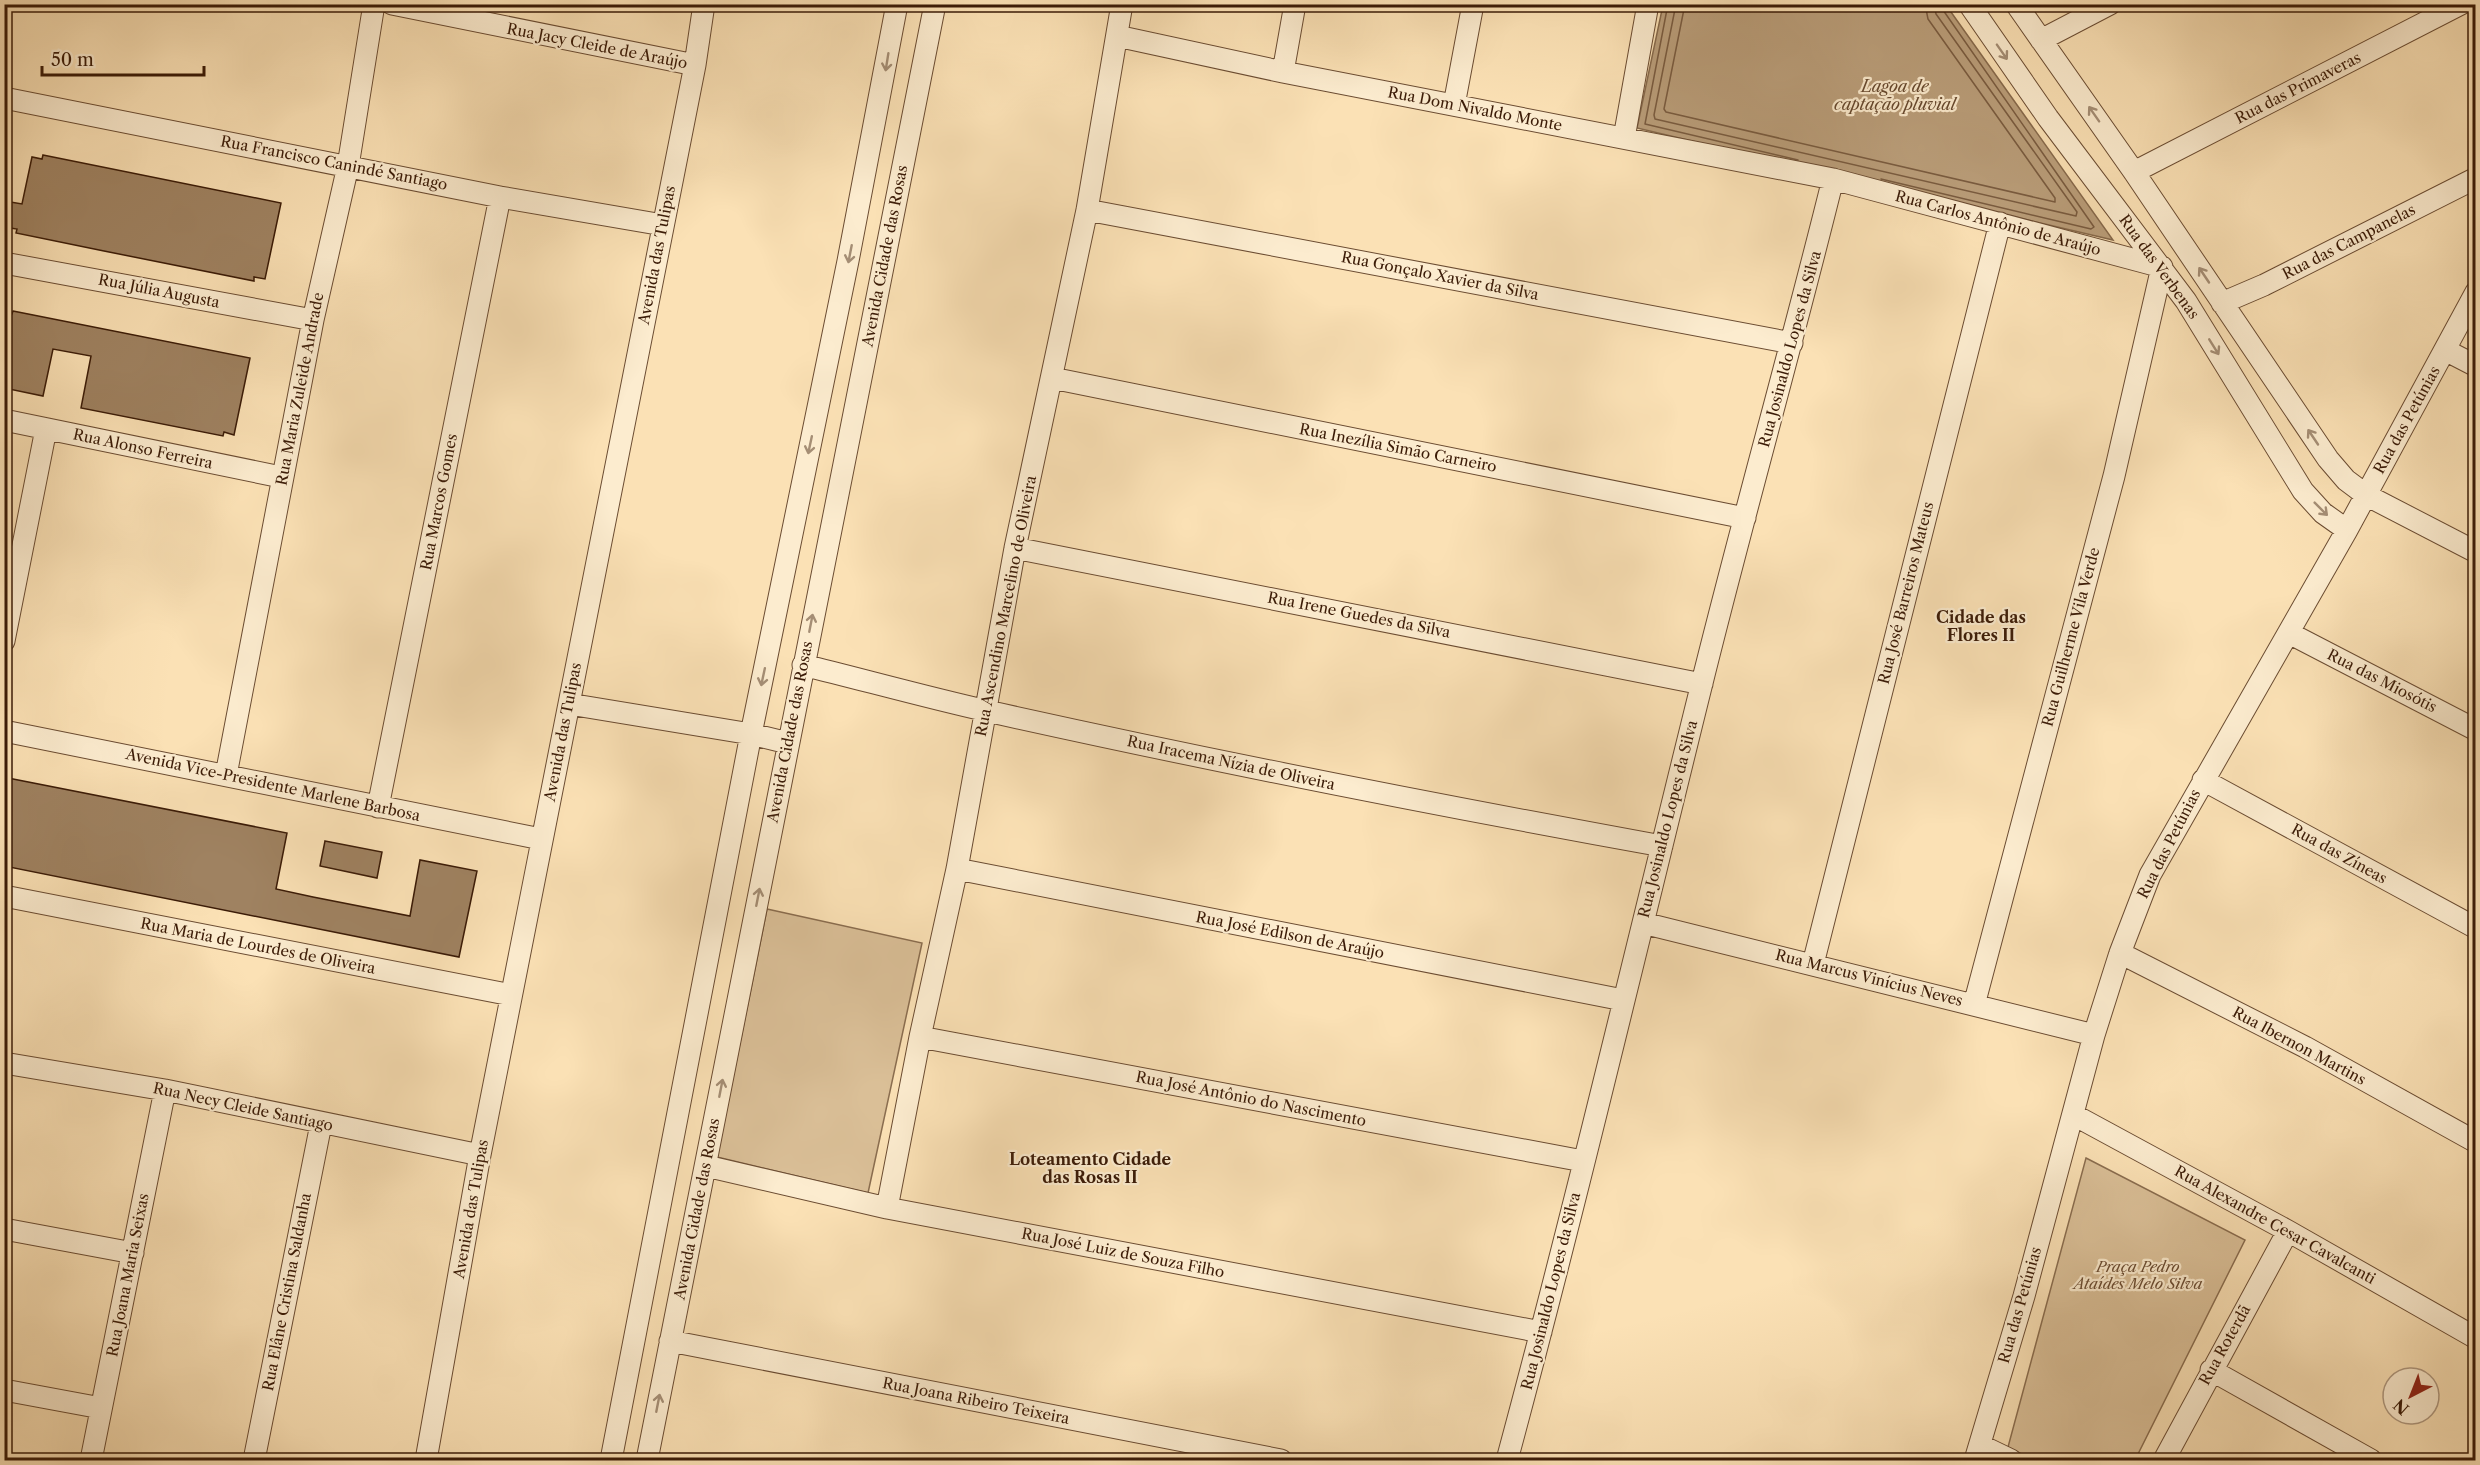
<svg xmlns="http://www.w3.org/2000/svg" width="2480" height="1465" font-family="'Libre Caslon Text',serif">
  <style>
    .green { fill: #dabf97; stroke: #8a6d4f; stroke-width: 1.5 }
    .water { fill: #ba9e7a; stroke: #876a4c; stroke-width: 1.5 }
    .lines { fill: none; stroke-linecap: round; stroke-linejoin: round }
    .shore { stroke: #7a5c40; stroke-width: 1.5 }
    .building { fill: #9f8261; stroke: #3b1b07; stroke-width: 1.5 }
    .minor-casing { stroke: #6b4c32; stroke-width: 23 }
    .minor { stroke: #fceccf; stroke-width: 21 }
    .oneway { stroke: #a58e75 }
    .labels { text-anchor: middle; stroke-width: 4.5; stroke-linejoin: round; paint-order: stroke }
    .street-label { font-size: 15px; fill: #3b1b07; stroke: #fceccf }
    .park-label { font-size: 15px; font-style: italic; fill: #6b4c32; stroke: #fceccf }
    .water-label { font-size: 16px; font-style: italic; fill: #67492f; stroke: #fceccf }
    .neighbourhood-label { font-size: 16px; font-weight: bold; fill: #3b1b07; stroke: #fceccf }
  </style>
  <rect width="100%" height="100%" fill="#fbe1b5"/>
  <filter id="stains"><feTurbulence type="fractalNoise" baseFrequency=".00333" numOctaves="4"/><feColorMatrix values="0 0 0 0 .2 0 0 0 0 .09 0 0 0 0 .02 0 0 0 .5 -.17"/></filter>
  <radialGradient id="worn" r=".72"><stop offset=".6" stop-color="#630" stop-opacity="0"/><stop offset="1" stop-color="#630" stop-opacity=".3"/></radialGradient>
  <!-- green -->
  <path class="green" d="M767,909L922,943L868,1193L717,1157Z
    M2086,1158L2245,1240L2135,1460H2033L2008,1447Z"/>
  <!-- water -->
  <path class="water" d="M1663,5H1946L2113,240L1637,128Z"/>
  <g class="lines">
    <!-- shore -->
    <path class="shore" d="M1668,4L1645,124L1798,160
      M1676,4L1654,115L1655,119L2076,216L2077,212L1936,14L1934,4
      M1685,4L1664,109L1666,112L2055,202V198L1928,19L1925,4
      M1881,179L2091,229L2094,227L1943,10L1941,4"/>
  </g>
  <!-- building -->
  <path class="building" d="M43,155L281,203L265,279L254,277V281L104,251L16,233L17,229L4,227V201L22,204L32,157L42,159Z
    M13,311L250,358L234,435L224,432L223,436L81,408L91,356L53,349L43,396L4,388V313L12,314Z
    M8,778L287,833L276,889L313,897L410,916L420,860L477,871L459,957L4,866V794Z
    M325,841L382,852L377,878L320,866Z"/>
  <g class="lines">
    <defs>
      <path id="minor" d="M392,4L695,65
        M1969,4L2048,118L2186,301L2303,491L2323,513L2347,530
        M2016,4L2134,172L2328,459L2346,480L2366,495L2476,552
        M1117,36L1283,72L1833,179L2162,267
        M2041,40L2110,4
        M1283,72L1295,4
        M4,98L500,197L663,225
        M1454,105L1473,4
        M1624,138L1648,4
        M2134,172L2461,4
        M1087,210L1792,343
        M4,263L313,320
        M2222,303L2264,285L2476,178
        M2445,350L2476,366
        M1052,378L1745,518
        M4,420L281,477
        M1015,548L1702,684
        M2289,633L2476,730
        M4,641L46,429
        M803,665C864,680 925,697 987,711C1211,761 1436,805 1662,846
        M569,704L751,734L788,743
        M4,731L541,839
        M226,775L313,320L348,166L374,4
        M2203,780L2476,928
        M378,807L500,197
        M957,869L1623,1000
        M4,896L511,995
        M1643,923L2094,1035
        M2120,953L2305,1047L2476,1142
        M1813,964L2000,223
        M1974,1005L2114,476L2162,267
        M920,1037L1583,1161
        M4,1063L165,1090L480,1155
        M2074,1115L2288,1231L2476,1338
        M706,1166L887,1208L1541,1332
        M887,1208L920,1037L957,869L1015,548L1087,210L1122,4
        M4,1229L133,1253
        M670,1341L1281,1460
        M2211,1370L2371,1460
        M4,1390L101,1408
        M1980,1445L2011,1460
        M91,1460L165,1090
        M254,1460L321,1124
        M426,1460L480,1155L695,65L704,4
        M611,1460L751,734L848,261L897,4
        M647,1460L935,4
        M1507,1460C1576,1204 1637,945 1701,687C1743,517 1791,349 1833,179
        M1975,1460L2024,1296L2094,1035L2120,953L2150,875L2347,530L2476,292
        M2164,1460L2288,1231"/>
    </defs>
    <!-- minor casing -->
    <use href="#minor" class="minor-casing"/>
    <!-- minor -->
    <use href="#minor" class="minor"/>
  </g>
  <!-- one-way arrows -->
  <defs><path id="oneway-shaft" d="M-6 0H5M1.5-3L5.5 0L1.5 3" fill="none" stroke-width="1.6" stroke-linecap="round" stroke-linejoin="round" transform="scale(1.5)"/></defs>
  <g class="oneway">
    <use href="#oneway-shaft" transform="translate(2002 52) rotate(55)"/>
    <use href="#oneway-shaft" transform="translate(887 62) rotate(99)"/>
    <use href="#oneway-shaft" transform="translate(2094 114) rotate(-125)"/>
    <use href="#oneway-shaft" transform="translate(850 254) rotate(101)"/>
    <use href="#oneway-shaft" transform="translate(2204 275) rotate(-124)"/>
    <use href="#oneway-shaft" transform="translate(2214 347) rotate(58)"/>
    <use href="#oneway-shaft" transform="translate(2313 437) rotate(-124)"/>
    <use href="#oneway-shaft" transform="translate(810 445) rotate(102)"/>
    <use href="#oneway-shaft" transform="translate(2321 509) rotate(45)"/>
    <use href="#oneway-shaft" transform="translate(811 623) rotate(-79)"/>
    <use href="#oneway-shaft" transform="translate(763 677) rotate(102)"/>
    <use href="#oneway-shaft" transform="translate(758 897) rotate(-79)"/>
    <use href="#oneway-shaft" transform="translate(721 1088) rotate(-79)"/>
    <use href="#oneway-shaft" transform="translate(658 1403) rotate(-79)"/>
  </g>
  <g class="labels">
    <!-- street labels -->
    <g class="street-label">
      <text transform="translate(597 46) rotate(11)" y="5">Rua Jacy Cleide de Araújo</text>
      <text transform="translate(2298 88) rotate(-27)" y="5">Rua das Primaveras</text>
      <text transform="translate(1475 109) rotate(11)" y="5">Rua Dom Nivaldo Monte</text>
      <text transform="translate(334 163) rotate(11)" y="5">Rua Francisco Canindé Santiago</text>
      <text transform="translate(1998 223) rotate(15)" y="5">Rua Carlos Antônio de Araújo</text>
      <text transform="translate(2349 242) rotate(-27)" y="5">Rua das Campanelas</text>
      <text transform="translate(657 255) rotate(-79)" y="5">Avenida das Tulipas</text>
      <text transform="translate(885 256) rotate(-79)" y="5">Avenida Cidade das Rosas</text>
      <text transform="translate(2159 267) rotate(54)" y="5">Rua das Verbenas</text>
      <text transform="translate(1440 276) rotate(11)" y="5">Rua Gonçalo Xavier da Silva</text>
      <text transform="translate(159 291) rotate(11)" y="5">Rua Júlia Augusta</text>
      <text transform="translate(1790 349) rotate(-75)" y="5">Rua Josinaldo Lopes da Silva</text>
      <text transform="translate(300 389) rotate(-79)" y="5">Rua Maria Zuleide Andrade</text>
      <text transform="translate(2407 420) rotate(-61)" y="5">Rua das Petúnias</text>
      <text transform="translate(1398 448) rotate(11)" y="5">Rua Inezília Simão Carneiro</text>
      <text transform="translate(143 449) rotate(12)" y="5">Rua Alonso Ferreira</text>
      <text transform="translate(439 502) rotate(-79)" y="5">Rua Marcos Gomes</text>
      <text transform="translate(1906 593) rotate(-76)" y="5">Rua José Barreiros Mateus</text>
      <text transform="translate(1006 606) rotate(-79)" y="5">Rua Ascendino Marcelino de Oliveira</text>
      <text transform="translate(1359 615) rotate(11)" y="5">Rua Irene Guedes da Silva</text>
      <text transform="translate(2071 637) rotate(-75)" y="5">Rua Guilherme Vila Verde</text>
      <text transform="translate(2382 681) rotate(27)" y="5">Rua das Miosótis</text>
      <text transform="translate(563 732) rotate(-79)" y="5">Avenida das Tulipas</text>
      <text transform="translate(790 732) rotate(-79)" y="5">Avenida Cidade das Rosas</text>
      <text transform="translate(1231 763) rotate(12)" y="5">Rua Iracema Nízia de Oliveira</text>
      <text transform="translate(273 785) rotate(12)" y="5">Avenida Vice-Presidente Marlene Barbosa</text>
      <text transform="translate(1668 819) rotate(-76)" y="5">Rua Josinaldo Lopes da Silva</text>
      <text transform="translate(2169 844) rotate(-63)" y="5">Rua das Petúnias</text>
      <text transform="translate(2339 854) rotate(29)" y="5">Rua das Zíneas</text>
      <text transform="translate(1290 935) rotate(11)" y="5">Rua José Edilson de Araújo</text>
      <text transform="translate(258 946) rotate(11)" y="5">Rua Maria de Lourdes de Oliveira</text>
      <text transform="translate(1869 978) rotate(14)" y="5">Rua Marcus Vinícius Neves</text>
      <text transform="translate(2299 1046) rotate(28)" y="5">Rua Ibernon Martins</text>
      <text transform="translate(1251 1099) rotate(11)" y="5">Rua José Antônio do Nascimento</text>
      <text transform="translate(243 1107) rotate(12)" y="5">Rua Necy Cleide Santiago</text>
      <text transform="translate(471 1209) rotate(-80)" y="5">Avenida das Tulipas</text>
      <text transform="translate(697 1209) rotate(-79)" y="5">Avenida Cidade das Rosas</text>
      <text transform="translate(2275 1225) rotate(29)" y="5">Rua Alexandre Cesar Cavalcanti</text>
      <text transform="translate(1123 1253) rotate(11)" y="5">Rua José Luiz de Souza Filho</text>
      <text transform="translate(128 1275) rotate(-79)" y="5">Rua Joana Maria Seixas</text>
      <text transform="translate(1551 1291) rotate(-76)" y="5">Rua Josinaldo Lopes da Silva</text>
      <text transform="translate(287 1292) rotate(-79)" y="5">Rua Elâne Cristina Saldanha</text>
      <text transform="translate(2020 1305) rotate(-74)" y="5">Rua das Petúnias</text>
      <text transform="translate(2225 1345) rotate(-61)" y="5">Rua Roterdã</text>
      <text transform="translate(976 1401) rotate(11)" y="5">Rua Joana Ribeiro Teixeira</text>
    </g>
    <!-- park labels -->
    <g class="park-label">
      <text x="2138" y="1272">Praça Pedro<tspan x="2138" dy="17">Ataídes Melo Silva</tspan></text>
    </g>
    <!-- water labels -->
    <g class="water-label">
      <text x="1895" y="92">Lagoa de<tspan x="1895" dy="18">captação pluvial</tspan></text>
    </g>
    <!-- neighbourhood labels -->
    <g class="neighbourhood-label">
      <text x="1981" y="623">Cidade das<tspan x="1981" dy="18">Flores II</tspan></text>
      <text x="1090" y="1165">Loteamento Cidade<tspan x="1090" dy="18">das Rosas II</tspan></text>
    </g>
  </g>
  <!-- margin -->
  <rect width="2480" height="1465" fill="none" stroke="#fbe1b5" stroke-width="24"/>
  <rect x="6" y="6" width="2468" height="1453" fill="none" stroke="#3b1b07" stroke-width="3"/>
  <rect x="12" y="12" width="2456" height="1441" fill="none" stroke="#3b1b07" stroke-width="1.5"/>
  <!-- north arrow -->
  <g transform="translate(2411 1396) rotate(222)"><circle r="28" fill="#fceccf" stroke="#af987f" stroke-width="1.5"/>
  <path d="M0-4.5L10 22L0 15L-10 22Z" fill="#8f2418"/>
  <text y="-9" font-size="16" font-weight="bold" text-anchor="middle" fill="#3b1b07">N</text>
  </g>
  <!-- scale -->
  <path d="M42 66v9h162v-9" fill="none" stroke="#3b1b07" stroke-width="3"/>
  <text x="51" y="66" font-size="18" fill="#3b1b07" stroke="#fceccf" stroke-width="4.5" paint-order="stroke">50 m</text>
  <rect width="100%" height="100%" filter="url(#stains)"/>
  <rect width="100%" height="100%" fill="url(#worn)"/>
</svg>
